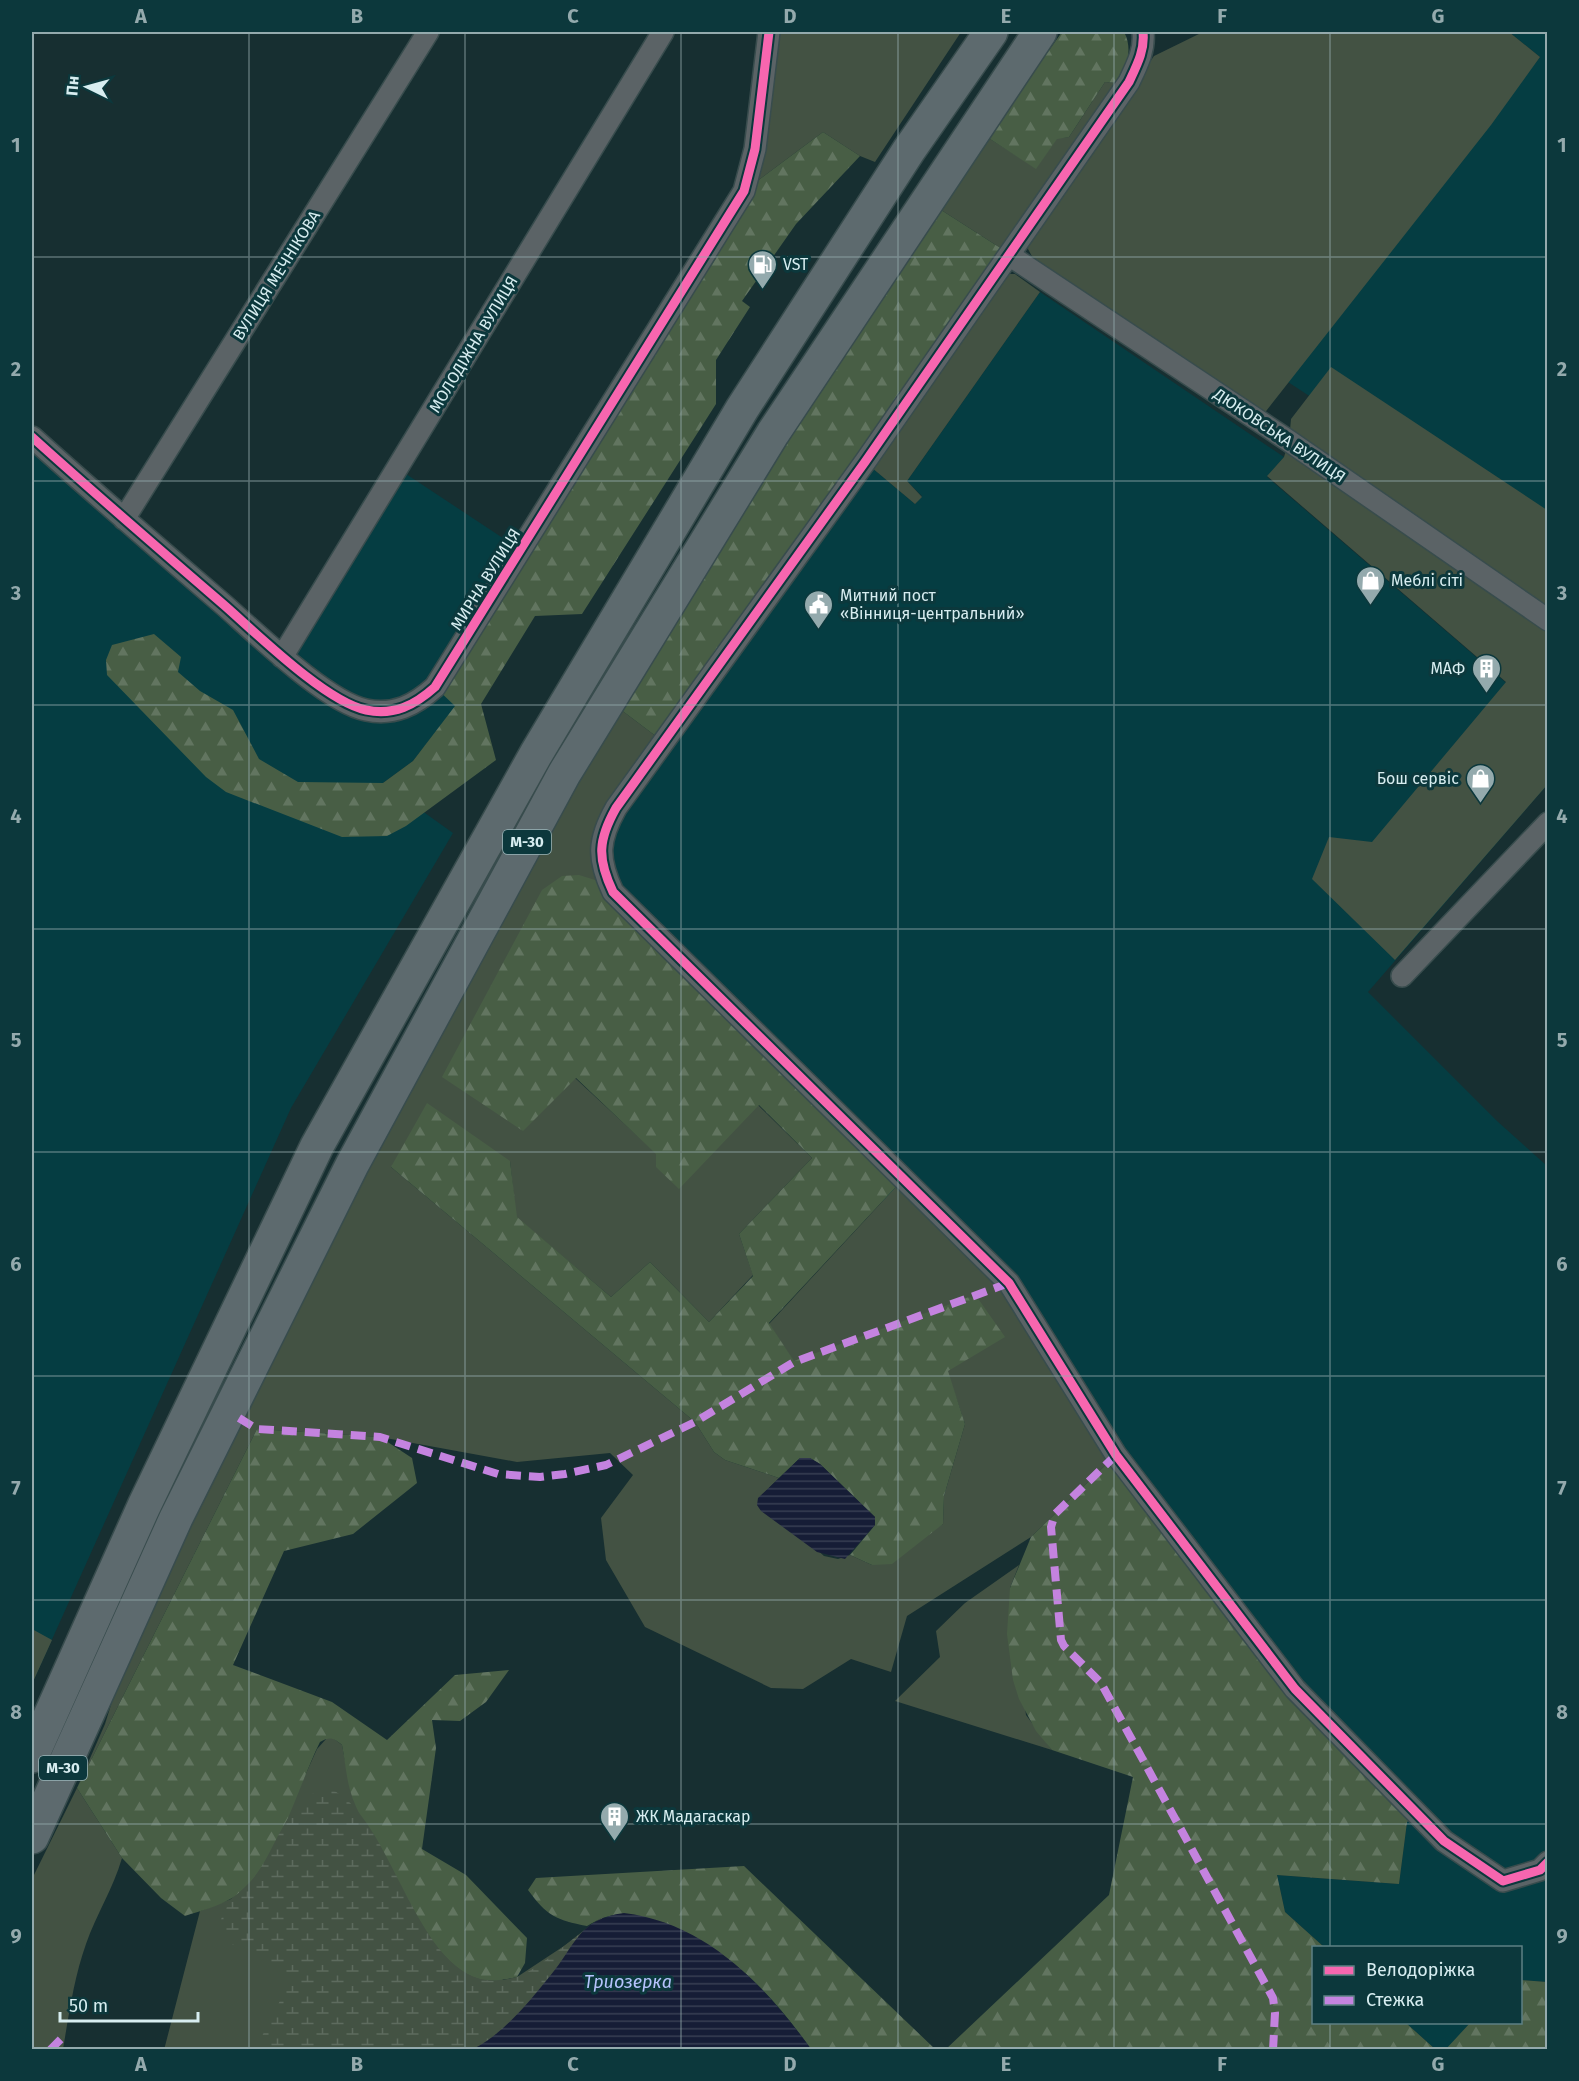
<svg xmlns="http://www.w3.org/2000/svg" width="1579" height="2081" font-family="'Fira Sans',sans-serif">
  <style>
    .built { fill: #053d42 }
    .grass { fill: #435243 }
    .forest { fill: url(#forest-firs) }
    .wetland { fill: url(#wetland-marsh) }
    .water { fill: url(#water-rules) }
    .lines { fill: none; stroke-linecap: round; stroke-linejoin: round }
    .minor-casing { stroke: #384c4d; stroke-width: 24 }
    .trunk-casing { stroke: #384c4d; stroke-width: 36 }
    .minor { stroke: #5b6366; stroke-width: 21 }
    .trunk { stroke: #5d6a6e; stroke-width: 33 }
    .quiet { stroke: #c483df; stroke-width: 8; stroke-dasharray: 15 8; stroke-linecap: butt }
    .cycleway-casing { stroke: #0c383c; stroke-width: 13 }
    .cycleway { stroke: #f766af; stroke-width: 9 }
    .grid { fill: none; stroke: #94aaad; stroke-width: 1.5; stroke-opacity: 0.55 }
    .labels { text-anchor: middle; stroke-width: 6; stroke-linejoin: round; paint-order: stroke }
    .shield { fill: #0c383c; stroke: #9ab7ba; stroke-width: 1.5 }
    .shield-label { font-size: 15px; font-weight: bold; fill: #d7edf0 }
    .poi-label { font-size: 16px; fill: #d7edf0; stroke: #0c383c; text-anchor: start }
    .street-label { font-size: 16px; fill: #d7edf0; stroke: #0c383c }
    .water-label { font-size: 18px; font-style: italic; fill: #b5c3fc; stroke: #0c383c }
    .neatline { fill: none; stroke: #94aaad; stroke-width: 2 }
    .grid-label { font-size: 20px; text-anchor: middle; font-weight: bold; fill: #94aaad }
  </style>
  <defs>
    <pattern id="forest-firs" width="22" height="20" patternUnits="userSpaceOnUse" patternTransform="scale(1.5)"><rect width="22" height="20" fill="#485e45"/><path d="M5 1l3.5 6h-7zM16 11l3.5 6h-7z" fill="#627560"/></pattern>
    <pattern id="wetland-marsh" width="20" height="14" patternUnits="userSpaceOnUse" patternTransform="scale(1.5)"><rect width="20" height="14" fill="#435243"/><path d="M1 5h8M5 5V1M11 12h8M15 12V8" fill="none" stroke="#5d6b5e"/></pattern>
    <pattern id="water-rules" width="6" height="5" patternUnits="userSpaceOnUse" patternTransform="scale(1.5)"><rect width="6" height="5" fill="#161d36"/><path d="M0 2.5h6" fill="none" stroke="#373e53"/></pattern>
  </defs>
  <rect width="100%" height="100%" fill="#172f31"/>
  <!-- built -->
  <path class="built" d="M1509,32H1547V552L1288,382L1540,57Z
    M1040,292L1284,457L1267,477L1547,718V785L1368,992L1497,1121L1547,1166V1982L1521,1980L1520,1948L1324,1947L1285,1912L1277,1875L1399,1884L1407,1822L1416,1812L613,892L606,825L865,462L915,504L922,496L907,481Z
    M32,437L282,656L397,468L521,550L456,706L413,761L383,783L453,833L291,1108L32,1684Z
    M1406,2023H1470L1446,2050L1435,2049Z"/>
  <!-- grass -->
  <path class="grass" d="M771,32H961L875,162L860,156L823,132L744,191Z
    M1203,32H1509L1540,57L1491,125L1263,415L1035,262L1028,249L1029,234L1154,56Z
    M1105,82L1119,83L1002,249L938,208L987,137L1036,168L1057,138L1069,137Z
    M1006,274H1015L1040,292L907,481L922,497L915,504L865,462Z
    M1331,367L1547,510V785L1395,960L1312,879L1329,837L1372,842L1506,682L1267,476L1284,457L1289,441L1291,419Z
    M616,706L657,737L616,792L602,869L575,1078L657,1154L758,1105L812,1158L739,1234L753,1275L709,1322L650,1262L611,1297L516,1217L510,1161L391,1167L695,1422L714,1452L725,1460L779,1478L759,1498L824,1556L838,1559L850,1555L872,1565L943,1524L944,1496L965,1424L947,1371L970,1297L794,1362L769,1324L905,1177L1009,1283L1116,1455L1031,1537L907,1616L891,1672L851,1659L803,1689L771,1688L645,1627L606,1560L601,1518L633,1475L610,1453L517,1462L380,1437L257,1429L77,1788L122,1858C113,1889 96,1915 86,1944C74,1978 69,2014 63,2049H32V1879L77,1788L105,1724L120,1676L239,1418L360,1170Z
    M1019,1565L1010,1588L1026,1715L1052,1750L895,1701L940,1657L936,1631L965,1603Z
    M32,1629L52,1640L32,1684Z
    M327,1738H333L342,1745L351,1791L503,1980L517,1977L573,1940L473,2049L164,2050L200,1911L231,1899L268,1858L317,1749Z"/>
  <!-- forest -->
  <path class="forest" d="M1062,32H1124C1133,48 1127,68 1119,83L1105,82L1069,137L1057,139L1036,169L987,137Z
    M823,132L860,156L796,224L742,301L750,307L716,360V404L582,614L535,616L481,704L496,760L406,826L387,836L342,837L226,792L206,777L107,675L106,660L112,645L154,634L181,657L178,672L200,691L233,710L259,759L298,782L383,783L413,761L455,706L435,687L744,191Z
    M938,208L1002,249L657,737L616,706L785,437Z
    M579,875L595,880L613,892L905,1177L769,1323L794,1361L969,1297L979,1300L1005,1337L948,1371L965,1424L944,1496L943,1524L892,1564L872,1565L850,1555L875,1525V1517L820,1464L810,1458H800L779,1478L725,1460L714,1452L695,1422L391,1167L427,1103L510,1161L517,1217L611,1297L650,1262L709,1322L753,1276L739,1234L812,1158L759,1105L679,1189L656,1167V1154L576,1078L523,1131L442,1077L542,890L562,876Z
    M257,1429L380,1437L412,1458L417,1483L353,1534L284,1551L233,1665L332,1702L387,1740L455,1675L509,1670L486,1702L460,1721L432,1720L436,1748L422,1849L466,1875L527,1938L525,1963L517,1977C499,1981 480,1983 464,1972C428,1949 404,1892 384,1855C372,1835 356,1813 350,1790C346,1775 345,1760 342,1745C334,1738 330,1736 320,1742C296,1790 278,1867 232,1898C219,1906 200,1911 185,1916L161,1898L122,1858L77,1788Z
    M1116,1455L1295,1689L1416,1812L1407,1822L1399,1884L1277,1875L1285,1912L1324,1947L1314,1948V2022L1406,2023L1435,2049L945,2050L1109,1895L1133,1777L1052,1750L1036,1731L1019,1699L1013,1680L1007,1634L1010,1588L1031,1537Z
    M744,1866L935,2049H811C770,1992 726,1944 657,1923C626,1914 615,1909 587,1926C556,1920 547,1916 528,1890L536,1878Z
    M1521,1980L1547,1982V2049H1446L1470,2023L1520,2022Z"/>
  <!-- wetland -->
  <path class="wetland" d="M330,1789C398,1817 418,2007 514,1978C541,1970 579,1931 604,1916L495,2049L255,2050L287,1987C287,1958 248,1955 227,1941C223,1936 219,1932 220,1925C223,1904 239,1894 252,1880C271,1857 278,1828 298,1805C307,1795 317,1790 330,1789Z"/>
  <!-- water -->
  <path class="water" d="M800,1458H810L820,1464L875,1517V1525L845,1559L817,1552L761,1511L757,1505L758,1498Z
    M624,1913C707,1923 765,1986 811,2049H473C503,2034 529,2002 550,1976C576,1945 578,1919 624,1913Z"/>
  <g class="lines">
    <defs>
      <path id="minor" d="M1143,32C1145,50 1137,65 1129,82L865,462L616,808C598,840 597,858 613,892L1009,1283L1116,1455L1295,1689L1444,1841L1503,1881L1540,1870L1548,1862
        M1009,255L1289,441L1548,620
        M32,437C95,494 159,549 224,605C256,633 326,702 366,710C394,716 415,705 435,687L744,191L755,149L769,32
        M124,519L428,32
        M282,657L663,32
        M1402,976L1548,823"/>
      <path id="trunk" d="M32,1756L144,1506L317,1146L536,754L742,409L909,150L991,32
        M32,1837L176,1518L352,1165L564,774L773,433L1040,32"/>
    </defs>
    <!-- minor casing -->
    <use href="#minor" class="minor-casing"/>
    <!-- trunk casing -->
    <use href="#trunk" class="trunk-casing"/>
    <!-- minor -->
    <use href="#minor" class="minor"/>
    <!-- trunk -->
    <use href="#trunk" class="trunk"/>
    <!-- quiet -->
    <path class="quiet" d="M239,1418L257,1429L380,1437L498,1474L540,1477L565,1474L606,1465L695,1422L794,1362L1009,1283
      M1116,1455L1055,1514L1051,1527L1061,1640L1064,1646L1101,1683L1273,1998L1275,2013L1273,2050
      M50,2050L65,2035"/>
    <defs>
      <path id="cycleway" d="M1143,32C1145,50 1137,65 1129,82L865,462L616,808C598,840 597,858 613,892L1009,1283L1116,1455L1295,1689L1444,1841L1503,1881L1540,1870L1548,1862
        M32,437C95,494 159,549 224,605C256,633 326,702 366,710C394,716 415,705 435,687L744,191L755,149L769,32"/>
    </defs>
    <!-- cycleway casing -->
    <use href="#cycleway" class="cycleway-casing"/>
    <!-- cycleway -->
    <use href="#cycleway" class="cycleway"/>
  </g>
  <!-- grid -->
  <path class="grid" d="M249,32V2050M465,32V2050M681,32V2050M898,32V2050M1114,32V2050M1330,32V1948M32,257H1548M32,481H1548M32,705H1548M32,929H1548M32,1152H1548M32,1376H1548M32,1600H1548M32,1824H1548M1330,2022V2050"/>
  <!-- icons -->
  <defs>
    <symbol id="fuel-pin" viewBox="-11 -11 22 30"><path d="M0 17L-7.5 6A9.5 9.5 0 1 1 7.5 6Z" fill="#94aaad" stroke="#0c383c"/><path d="M-5.5-6h7V0h2V4h1.3V-2.5L3-4.5l.8-.8L6-3V5H2.5V1h-1V6h-7ZM-4.2-4.7v3.2H.2V-4.7Z" fill="#fff"/></symbol>
    <symbol id="shop-pin" viewBox="-11 -11 22 30"><path d="M0 17L-7.5 6A9.5 9.5 0 1 1 7.5 6Z" fill="#94aaad" stroke="#0c383c"/><path d="M-5-2.5h2.3a2.7 3.5 0 0 1 5.4 0H5L5.5 6h-11ZM-1.5-2.5h3a1.5 2.3 0 0 0-3 0Z" fill="#fff"/></symbol>
    <symbol id="civic-pin" viewBox="-11 -11 22 30"><path d="M0 17L-7.5 6A9.5 9.5 0 1 1 7.5 6Z" fill="#94aaad" stroke="#0c383c"/><path d="M-.6-6.5H3V-4.5H.6V-3L4-1V1h2V6H-6V1h2V-1L-.6-3ZM-1.2 2.5V6h2.4V2.5Z" fill="#fff"/></symbol>
    <symbol id="building-pin" viewBox="-11 -11 22 30"><path d="M0 17L-7.5 6A9.5 9.5 0 1 1 7.5 6Z" fill="#94aaad" stroke="#0c383c"/><path d="M-4-6H4V6H1V3H-1V6H-4ZM-2.5-4.3h1.7v1.8h-1.7ZM.8-4.3h1.7v1.8H.8ZM-2.5-1h1.7V.8h-1.7ZM.8-1h1.7V.8H.8Z" fill="#fff"/></symbol>
  </defs>
  <g fill-rule="evenodd">
    <use href="#fuel-pin" x="746" y="248" width="33" height="45"/>
    <use href="#shop-pin" x="1354" y="564" width="33" height="45"/>
    <use href="#civic-pin" x="802" y="588" width="33" height="45"/>
    <use href="#building-pin" x="1470" y="652" width="33" height="45"/>
    <use href="#shop-pin" x="1464" y="762" width="33" height="45"/>
    <use href="#building-pin" x="598" y="1800" width="33" height="45"/>
  </g>
  <g class="labels">
    <!-- shield labels -->
    <g class="shield">
      <rect x="503" y="830" width="48" height="24" rx="4.5"/>
      <rect x="39" y="1756" width="48" height="24" rx="4.5"/>
    </g>
    <g class="shield-label">
      <text x="527" y="847">М-30</text>
      <text x="63" y="1773">М-30</text>
    </g>
    <!-- poi labels -->
    <g class="poi-label">
      <text x="783" y="270">VST</text>
      <text x="1391" y="586">Меблі сіті</text>
      <text x="840" y="601">Митний пост<tspan x="840" dy="18">«Вінниця-центральний»</tspan></text>
      <text x="1465" y="674" text-anchor="end">МАФ</text>
      <text x="1459" y="784" text-anchor="end">Бош сервіс</text>
      <text x="636" y="1822">ЖК Мадагаскар</text>
    </g>
    <!-- street labels -->
    <g class="street-label">
      <text transform="translate(276 275) rotate(-58)" y="6">ВУЛИЦЯ МЕЧНІКОВА</text>
      <text transform="translate(473 344) rotate(-59)" y="6">МОЛОДІЖНА ВУЛИЦЯ</text>
      <text transform="translate(1280 435) rotate(34)" y="6">ДЮКОВСЬКА ВУЛИЦЯ</text>
      <text transform="translate(485 579) rotate(-58)" y="6">МИРНА ВУЛИЦЯ</text>
    </g>
    <!-- water labels -->
    <g class="water-label">
      <text x="628" y="1988">Триозерка</text>
    </g>
  </g>
  <!-- border -->
  <rect width="1579" height="2081" fill="none" stroke="#0c383c" stroke-width="66"/>
  <!-- legend -->
  <rect x="1312" y="1946" width="210" height="78" fill="#0c383c" stroke="#5d8084" stroke-width="1.5"/>
  <rect x="1324" y="1966" width="30" height="9" fill="#f766af" stroke="#5d8084" stroke-width="1.5"/>
  <text x="1366" y="1976" font-size="18" fill="#d7edf0">Велодоріжка</text>
  <rect x="1324" y="1996" width="30" height="9" fill="#c483df" stroke="#5d8084" stroke-width="1.5"/>
  <text x="1366" y="2006" font-size="18" fill="#d7edf0">Стежка</text>
  <!-- north arrow -->
  <g transform="translate(87 87) rotate(275)" stroke="#0c383c" stroke-width="4.5" paint-order="stroke">
  <path d="M0-4.5L10 22L0 15L-10 22Z" fill="#d7edf0"/>
  <text y="-9" font-size="16" font-weight="bold" text-anchor="middle" fill="#d7edf0">Пн</text>
  </g>
  <!-- scale -->
  <path d="M60 2012v9h138v-9" fill="none" stroke="#d7edf0" stroke-width="3"/>
  <text x="69" y="2012" font-size="18" fill="#d7edf0" stroke="#0c383c" stroke-width="4.5" paint-order="stroke">50 m</text>
  <rect x="33" y="33" width="1513" height="2015" class="neatline"/>
  <g class="grid-label">
    <text x="141" y="23">A</text>
    <text x="357" y="23">B</text>
    <text x="573" y="23">C</text>
    <text x="790" y="23">D</text>
    <text x="1006" y="23">E</text>
    <text x="1222" y="23">F</text>
    <text x="1438" y="23">G</text>
    <text x="16" y="152">1</text>
    <text x="1562" y="152">1</text>
    <text x="16" y="376">2</text>
    <text x="1562" y="376">2</text>
    <text x="16" y="600">3</text>
    <text x="1562" y="600">3</text>
    <text x="16" y="823">4</text>
    <text x="1562" y="823">4</text>
    <text x="16" y="1047">5</text>
    <text x="1562" y="1047">5</text>
    <text x="16" y="1271">6</text>
    <text x="1562" y="1271">6</text>
    <text x="16" y="1495">7</text>
    <text x="1562" y="1495">7</text>
    <text x="16" y="1719">8</text>
    <text x="1562" y="1719">8</text>
    <text x="16" y="1943">9</text>
    <text x="1562" y="1943">9</text>
    <text x="141" y="2071">A</text>
    <text x="357" y="2071">B</text>
    <text x="573" y="2071">C</text>
    <text x="790" y="2071">D</text>
    <text x="1006" y="2071">E</text>
    <text x="1222" y="2071">F</text>
    <text x="1438" y="2071">G</text>
  </g>
</svg>
